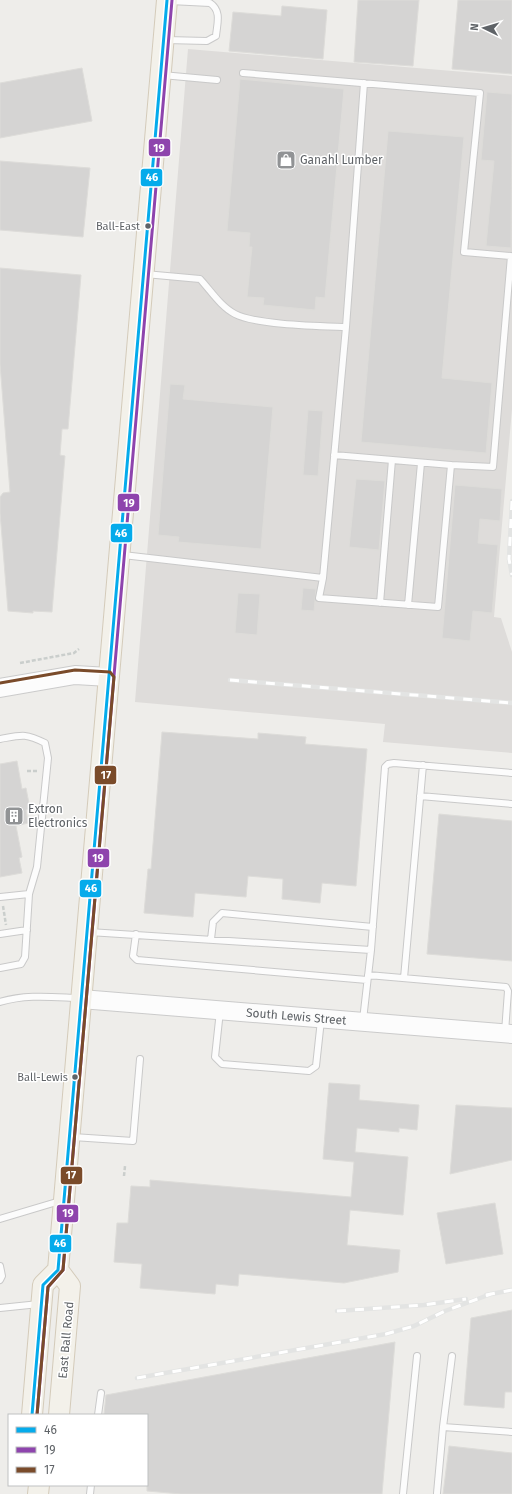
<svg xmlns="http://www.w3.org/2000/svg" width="512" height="1494" font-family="'Fira Sans',sans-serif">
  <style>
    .industrial { fill: #dedcda }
    .building { fill: #d5d4d3; stroke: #dddcd9 }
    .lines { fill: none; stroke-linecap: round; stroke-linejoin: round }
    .lane-casing { stroke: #c9c9c9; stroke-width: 8 }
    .secondary-casing { stroke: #cbcbcb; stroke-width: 20 }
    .primary-casing { stroke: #d4cbba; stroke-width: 22 }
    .path { stroke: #cacecc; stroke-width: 2.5; stroke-dasharray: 4 2; stroke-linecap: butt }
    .lane { stroke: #fcfcfc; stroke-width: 6 }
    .secondary { stroke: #fcfcfc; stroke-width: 18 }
    .primary { stroke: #f3f1ea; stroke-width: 20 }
    .rail-casing { stroke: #e3e4e3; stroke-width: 4.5 }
    .rail { stroke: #fff; stroke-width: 3; stroke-dasharray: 9; stroke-linecap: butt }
    .bus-1-casing { stroke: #fff; stroke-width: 6 }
    .bus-2-casing { stroke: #fff; stroke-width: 6 }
    .bus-3-casing { stroke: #fff; stroke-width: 6 }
    .bus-1 { stroke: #05abeb; stroke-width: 3 }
    .bus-2 { stroke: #8e44ad; stroke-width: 3 }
    .bus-3 { stroke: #7a4b2a; stroke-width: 3 }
    .bus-dot { fill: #5f6367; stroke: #fff; stroke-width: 1.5 }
    .labels { text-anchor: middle; stroke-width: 3; stroke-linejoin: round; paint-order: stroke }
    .bus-label { font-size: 11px; fill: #5f6367; stroke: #fff; text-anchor: end }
    .poi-label { font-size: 12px; fill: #5f6367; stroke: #fff; text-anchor: start }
    .street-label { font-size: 12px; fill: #5f6367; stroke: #fff }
    .line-badge { stroke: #fff; stroke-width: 1.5 }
    .badge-label { font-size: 11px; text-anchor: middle; font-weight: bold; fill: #fff }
  </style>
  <rect width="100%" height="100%" fill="#eeedea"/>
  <!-- industrial -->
  <path class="industrial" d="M188,49L512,76V409L494,617L501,618L512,652V753L383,742L385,724L135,702Z"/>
  <!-- building -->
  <path class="building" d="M358,0H419L413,66L354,62Z
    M458,0H512V74L452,69Z
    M282,6L327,10L323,59L229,51L233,12L281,16Z
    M82,68L92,121L0,138V83Z
    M240,79L344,89L325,298L316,297L315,310L263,305L264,298L247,297L252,247H249L250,233L227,231Z
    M487,92L512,94L511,248L486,246L494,161L481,160Z
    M388,131L464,137L442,378L492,383L486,453L361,442Z
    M0,161L90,168L83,237L0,230Z
    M0,268L81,275L68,429H62L60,455L65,456L52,612L33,611V613L8,611L0,513V497L3,493L10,492L0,364Z
    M170,384L185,385L183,399L273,407L261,549L178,542L179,537L158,535Z
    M308,410L323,411L318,476L303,475Z
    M356,479L385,481L379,550L349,547Z
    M455,485L502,489L500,521L480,519L478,543L498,545L492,613L473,611L470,641L442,638Z
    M303,588L316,589L314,611L301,610Z
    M238,593L260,594L257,635L235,633Z
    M162,732L258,739V733L306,737L305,744L367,749L356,886L322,883L320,903L282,899L283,879L248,876L246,897L195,893L193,917L144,913L148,869H151Z
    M17,761L22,789L26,788L30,809L26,810L28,823L16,826L22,857L19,858L22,873L0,877V764Z
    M439,814L512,821V961L427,954Z
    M329,1083L360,1085L359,1100L419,1105L417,1130L399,1128V1132L357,1128L355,1152L408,1157L403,1215L350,1210L347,1245L400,1250L398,1272L344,1283L239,1274L238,1286L216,1284L215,1294L140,1288L142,1264L114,1262L117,1223H128L131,1186L150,1187V1180L351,1197L354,1162L323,1159Z
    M456,1105L512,1108V1160L450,1174Z
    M495,1203L503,1254L446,1264L437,1213Z
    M512,1310V1392H505L504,1408L464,1405L471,1318Z
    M395,1342L382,1494H181L147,1491V1415H104L106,1395Z
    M449,1446L512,1453V1494H443Z"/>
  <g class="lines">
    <defs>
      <path id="lane" d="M166,40L207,41L216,36C217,24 222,11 210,3L170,1
        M162,75L217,80
        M145,274L200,279C211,291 221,307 235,314C256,325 321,326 346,327L364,83
        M334,455L451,465
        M123,555L323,578L319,598L438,607L451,465L493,467L511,256L464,252L480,93L243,73
        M323,578L346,327
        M380,603L392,460
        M408,605L421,463
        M0,739C22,735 25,733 45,743L48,758L37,867L29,894L0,897
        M420,796L512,804
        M89,932L371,950
        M0,934L27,930
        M136,934L133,956L137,960L367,980
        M211,939L213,922L222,913L373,927
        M0,968L21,964L25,957L29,894
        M368,975L506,987L508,991L505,1032
        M404,978L423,765
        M0,1002C26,994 52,997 78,998
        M220,1011L215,1057L222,1064L309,1071L316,1066L321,1020
        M363,1020L371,950L385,767L388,764L394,763L512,773
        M73,1137L133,1141L140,1059
        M0,1219L60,1201
        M0,1266L2,1276L0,1280
        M0,1308L39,1304
        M98,1415L101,1393
        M443,1427L452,1356
        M437,1493L443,1427L512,1432
        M90,1494L91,1485
        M403,1494L417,1356"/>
      <g id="secondary">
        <path d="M0,688L75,675L109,677"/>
        <path id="s1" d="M81,999L512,1034"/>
      </g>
      <path id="primary" d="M58,1270L70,1286L59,1415
        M32,1415L43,1285L58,1270L167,0
        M38,1494L39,1485"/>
    </defs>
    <!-- lane casing -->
    <use href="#lane" class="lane-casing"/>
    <!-- secondary casing -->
    <use href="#secondary" class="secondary-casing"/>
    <!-- primary casing -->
    <use href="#primary" class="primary-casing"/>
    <!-- path -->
    <path class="path" d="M20,663L74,653L79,649
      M27,771H37
      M3,906L6,925
      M124,1176L125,1166"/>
    <!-- lane -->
    <use href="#lane" class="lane"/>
    <!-- secondary -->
    <use href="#secondary" class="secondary"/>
    <!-- primary -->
    <use href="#primary" class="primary"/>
    <defs>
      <path id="rail" d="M512,501L509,559L512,575
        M230,680L512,703
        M486,1295L512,1290
        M337,1311L424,1305L466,1299
        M137,1378L386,1334L414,1326L445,1311L491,1294"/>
    </defs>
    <!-- rail casing -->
    <use href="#rail" class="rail-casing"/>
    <!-- rail -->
    <use href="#rail" class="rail"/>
    <defs>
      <path id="bus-1" d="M32,1415L43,1285L58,1270L167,0"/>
      <path id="bus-2" d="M37,1415L48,1287L63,1270L172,0"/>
      <path id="bus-3" d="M0,683L75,670L110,672L114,677L63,1270L48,1287L37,1415"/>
    </defs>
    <!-- bus-1 casing -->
    <use href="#bus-1" class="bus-1-casing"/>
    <!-- bus-2 casing -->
    <use href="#bus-2" class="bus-2-casing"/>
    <!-- bus-3 casing -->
    <use href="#bus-3" class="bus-3-casing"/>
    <!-- bus-1 -->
    <use href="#bus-1" class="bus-1"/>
    <!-- bus-2 -->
    <use href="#bus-2" class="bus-2"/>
    <!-- bus-3 -->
    <use href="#bus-3" class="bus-3"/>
  </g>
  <!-- icons -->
  <defs>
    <symbol id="shop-square" viewBox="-11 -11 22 22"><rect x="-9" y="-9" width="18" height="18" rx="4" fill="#919395" stroke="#fff"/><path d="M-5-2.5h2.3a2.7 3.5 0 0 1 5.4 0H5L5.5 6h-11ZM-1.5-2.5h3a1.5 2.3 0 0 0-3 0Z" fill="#fff"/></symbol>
    <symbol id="building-square" viewBox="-11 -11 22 22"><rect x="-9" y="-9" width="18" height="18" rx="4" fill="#919395" stroke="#fff"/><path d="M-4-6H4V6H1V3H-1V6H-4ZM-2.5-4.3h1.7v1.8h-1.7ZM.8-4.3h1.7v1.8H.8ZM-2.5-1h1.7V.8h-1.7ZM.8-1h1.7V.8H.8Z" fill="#fff"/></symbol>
  </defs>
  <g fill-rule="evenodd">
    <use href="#shop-square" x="275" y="149" width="22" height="22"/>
    <use href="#building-square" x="3" y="805" width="22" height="22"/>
  </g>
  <!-- markers -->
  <g class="bus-dot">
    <circle cx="148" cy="226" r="3.5"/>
    <circle cx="75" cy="1077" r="3.5"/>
  </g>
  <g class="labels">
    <!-- bus labels -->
    <g class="bus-label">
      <text x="140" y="230">Ball-East</text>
      <text x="68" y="1081">Ball-Lewis</text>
    </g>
    <!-- poi labels -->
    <g class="poi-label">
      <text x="300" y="164">Ganahl Lumber</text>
      <text x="28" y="813">Extron<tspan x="28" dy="14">Electronics</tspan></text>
    </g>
    <!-- street labels -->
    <g class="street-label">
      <text dy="4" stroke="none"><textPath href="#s1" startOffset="216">South Lewis Street</textPath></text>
      <text transform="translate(66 1340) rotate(-85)" y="4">East Ball Road</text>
    </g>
  </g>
  <g class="line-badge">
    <rect x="148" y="138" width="23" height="19" rx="4" fill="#8e44ad"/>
    <rect x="140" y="168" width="23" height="19" rx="4" fill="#05abeb"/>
    <rect x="117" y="493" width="23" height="19" rx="4" fill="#8e44ad"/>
    <rect x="110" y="523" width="23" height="20" rx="4" fill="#05abeb"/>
    <rect x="94" y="765" width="23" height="20" rx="4" fill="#7a4b2a"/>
    <rect x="87" y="848" width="23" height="20" rx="4" fill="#8e44ad"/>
    <rect x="79" y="879" width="23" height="19" rx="4" fill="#05abeb"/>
    <rect x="60" y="1166" width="23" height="19" rx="4" fill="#7a4b2a"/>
    <rect x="56" y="1204" width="23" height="19" rx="4" fill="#8e44ad"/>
    <rect x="49" y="1234" width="23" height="19" rx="4" fill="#05abeb"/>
  </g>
  <g class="badge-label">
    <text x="159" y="152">19</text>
    <text x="152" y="181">46</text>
    <text x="129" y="507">19</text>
    <text x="121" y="537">46</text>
    <text x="106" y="779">17</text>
    <text x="98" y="862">19</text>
    <text x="91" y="892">46</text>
    <text x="71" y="1179">17</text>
    <text x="68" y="1217">19</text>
    <text x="60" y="1247">46</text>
  </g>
  <!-- legend -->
  <rect x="8" y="1414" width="140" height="72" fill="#ffffff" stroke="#bfc1c2"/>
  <rect x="16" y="1427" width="20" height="6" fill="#05abeb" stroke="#bfc1c2"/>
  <text x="44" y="1434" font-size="12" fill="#5f6367">46</text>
  <rect x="16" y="1447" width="20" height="6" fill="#8e44ad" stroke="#bfc1c2"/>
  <text x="44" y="1454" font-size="12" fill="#5f6367">19</text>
  <rect x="16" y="1467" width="20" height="6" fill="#7a4b2a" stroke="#bfc1c2"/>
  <text x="44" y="1474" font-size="12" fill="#5f6367">17</text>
  <!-- north arrow -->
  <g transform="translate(484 28) rotate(275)" stroke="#ffffff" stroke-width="3" paint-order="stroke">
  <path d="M0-3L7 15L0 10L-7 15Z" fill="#5f6367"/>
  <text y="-6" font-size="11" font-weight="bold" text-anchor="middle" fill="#5f6367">N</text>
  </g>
</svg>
